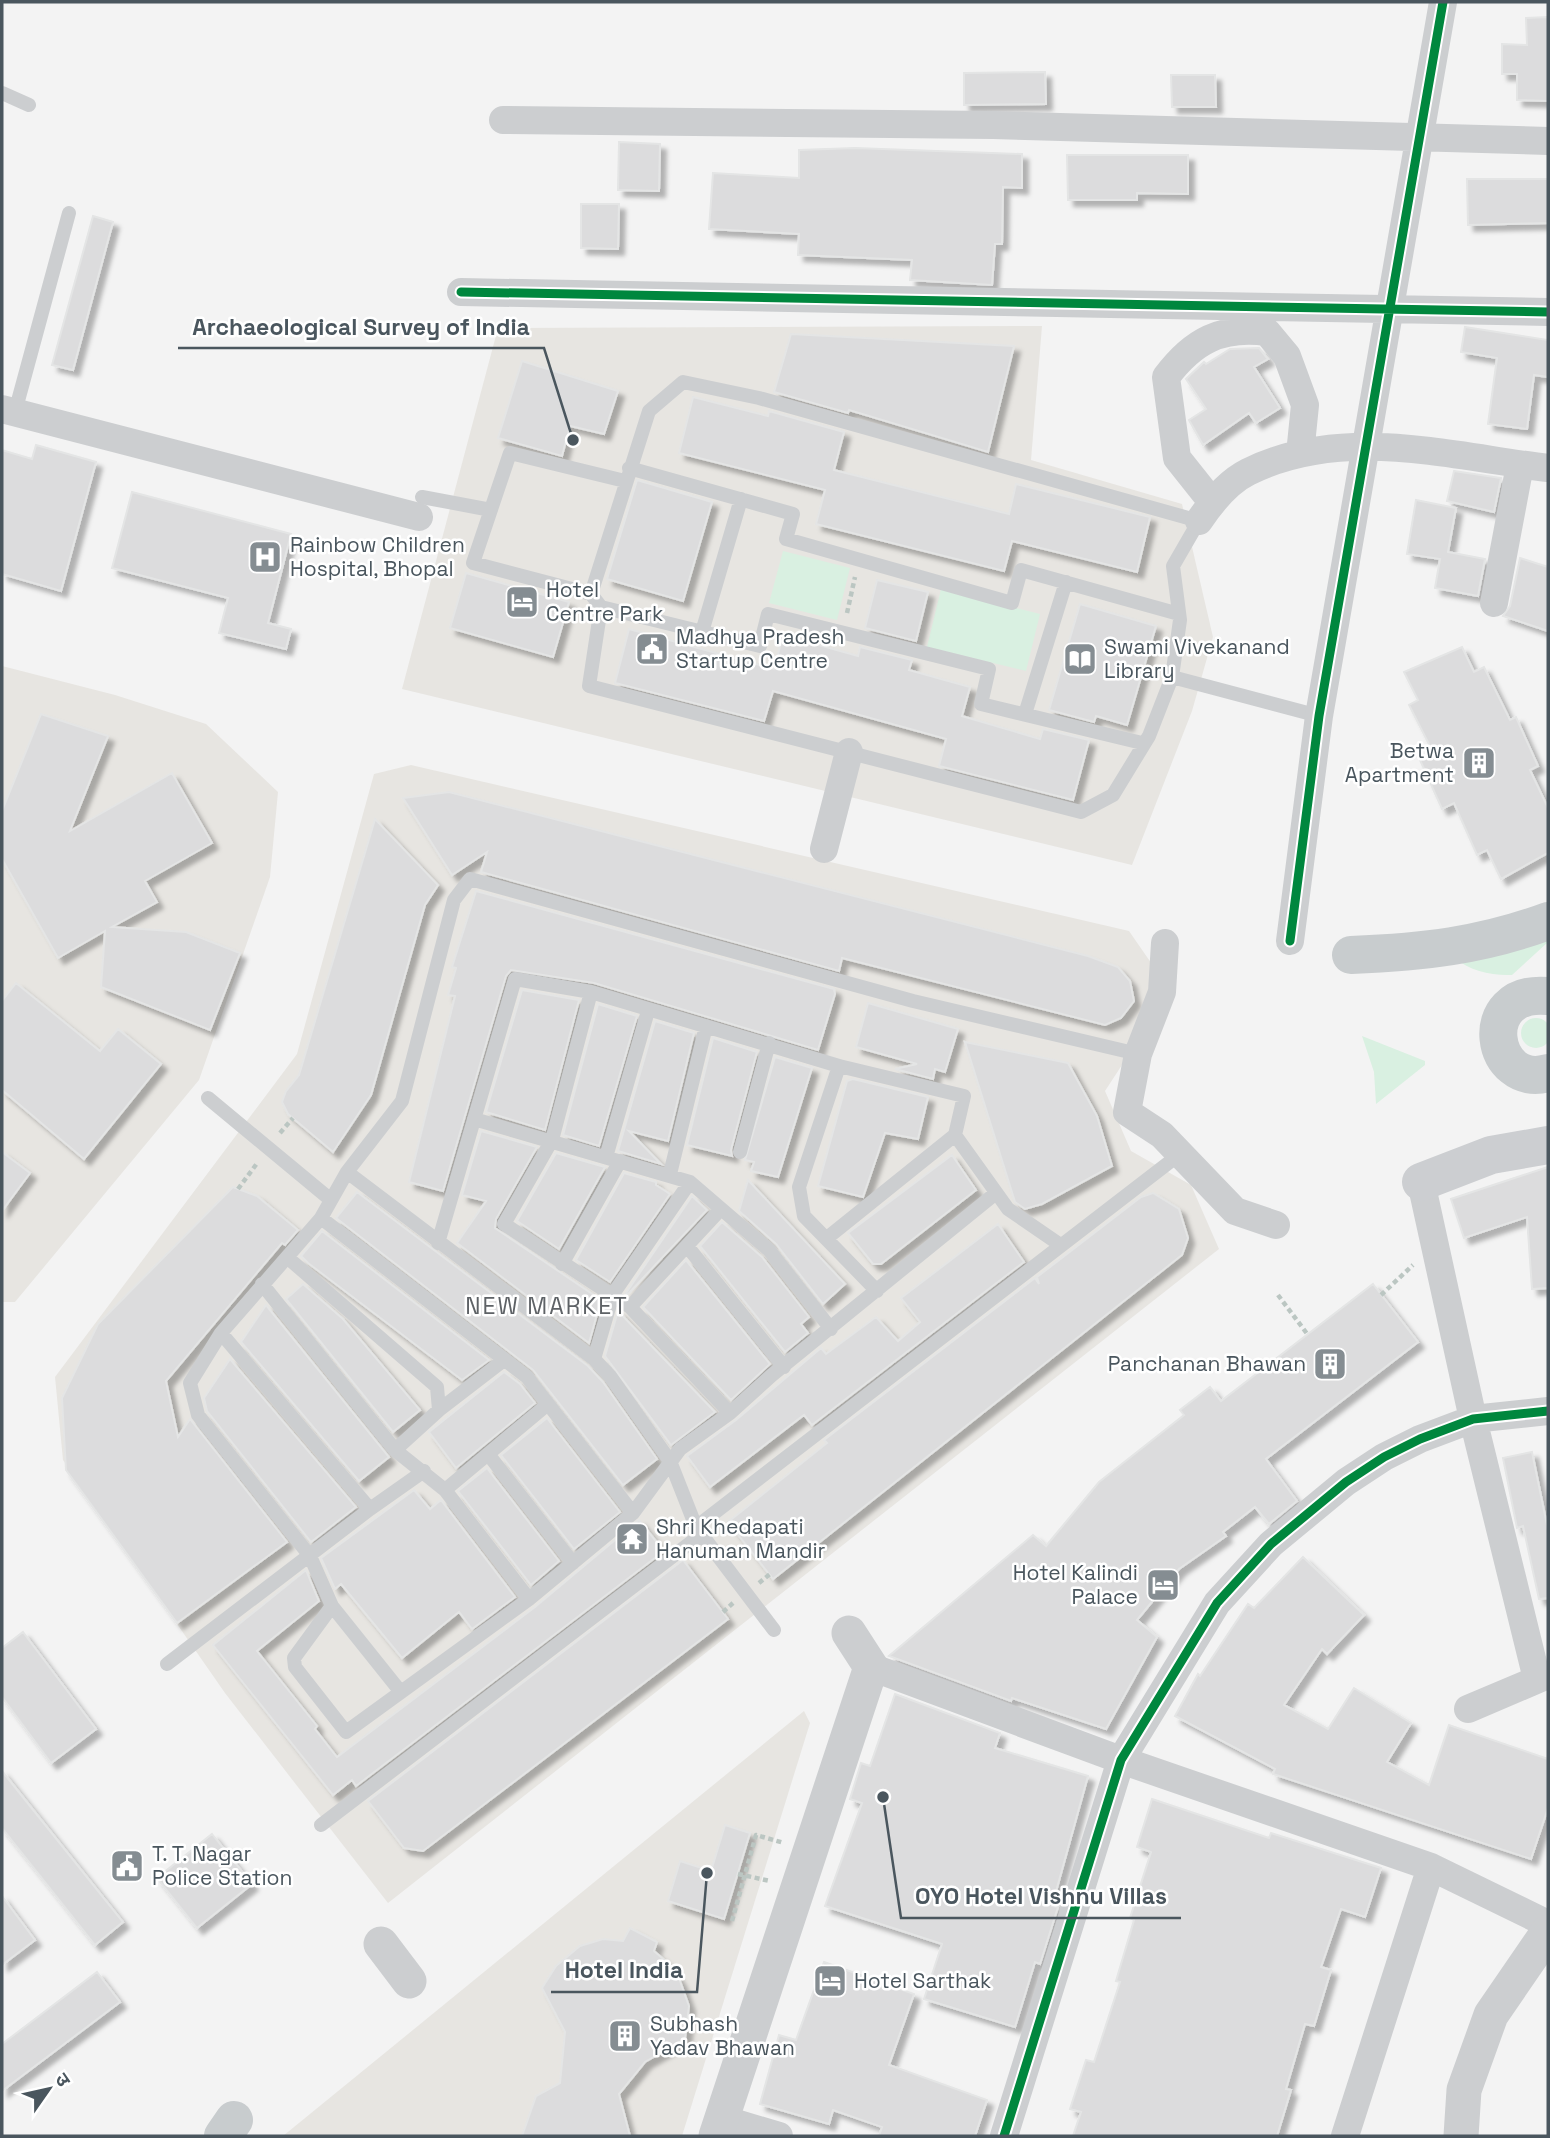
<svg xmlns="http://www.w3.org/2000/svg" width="1550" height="2138" font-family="'Space Grotesk','Noto Sans Devanagari',sans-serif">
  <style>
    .commercial { fill: #e7e5e1 }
    .green { fill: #d9f0e1 }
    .building { fill: #dcdcdd; stroke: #e4e5e5; stroke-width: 2; filter: url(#shadow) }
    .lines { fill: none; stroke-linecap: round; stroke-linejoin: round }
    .path { stroke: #bbc6c2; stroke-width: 4.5; stroke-dasharray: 5 3.5; stroke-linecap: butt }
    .service { stroke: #ccced0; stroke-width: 14 }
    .minor { stroke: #ccced0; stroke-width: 28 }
    .tertiary { stroke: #ccced0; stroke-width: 35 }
    .secondary { stroke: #ccced1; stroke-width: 38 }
    .primary { stroke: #c8ccce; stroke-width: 38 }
    .cycleway-casing { stroke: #fff; stroke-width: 13 }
    .cycleway { stroke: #00873e; stroke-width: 9 }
    .labels { text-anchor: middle; stroke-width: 5; stroke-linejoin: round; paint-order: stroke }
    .poi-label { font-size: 21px; fill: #4a565e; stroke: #fff; text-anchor: start }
    .neighbourhood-label { font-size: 23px; letter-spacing: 2px; fill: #5e6266; stroke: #fff }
    .leader { fill: none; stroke: #4a565e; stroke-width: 2.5 }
    .callout-dot { fill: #4a565e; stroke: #fff; stroke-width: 2.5 }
    .callout-label { font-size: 23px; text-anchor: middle; font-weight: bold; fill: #4a565e; stroke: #fff; stroke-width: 5; stroke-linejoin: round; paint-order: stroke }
  </style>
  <defs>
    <filter id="shadow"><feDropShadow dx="6" dy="6" stdDeviation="2" flood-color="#0004"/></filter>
  </defs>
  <rect width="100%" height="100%" fill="#f3f3f3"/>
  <!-- commercial -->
  <path class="commercial" d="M1042,326L1031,460L1182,504L1213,637L1192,711L1132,865L402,689L498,328Z
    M2,666L115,695L206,724L278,792L270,877L199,1080L15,1302H2Z
    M411,765L1129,931L1156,970L1137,1042L1105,1091L1131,1151L1191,1185L1219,1249L388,1903L225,1693L63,1460L55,1377L297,1054L374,774Z
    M804,1711L810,1723L682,2136H283Z"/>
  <!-- green -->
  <path class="green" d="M783,551L850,568L837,620L769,603Z
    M941,589L1040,614L1026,671L927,647Z
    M1548,936L1547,943L1512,975C1492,976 1470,971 1455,958Z
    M1521 1033a15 15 0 1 1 30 0a15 15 0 1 1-30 0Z
    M1362,1036L1425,1061V1065L1376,1104L1374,1072Z"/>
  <!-- building -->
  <path class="building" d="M1548,17V101L1517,100V74H1502V44L1527,45L1526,18Z
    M1045,72L1046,104L964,105V73Z
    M1171,75H1215L1216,107H1172Z
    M619,142L660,144L659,191L618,190Z
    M855,148L1022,154V188L1003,187L1002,244H995L992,285L910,280L912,260L798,255L799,234L709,229L713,173L799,178V150Z
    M1067,155H1188V194L1137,193V200H1068Z
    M1467,179H1548V223L1468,225Z
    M581,204H619L618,249L581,248Z
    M93,216L113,222L73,370L52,365Z
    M1465,327L1548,340V377L1534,375L1527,429L1488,424L1497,358L1461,352Z
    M791,334L1014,346L988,452L849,410L848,413L774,392Z
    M1259,348L1268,359L1254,367L1280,408L1256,423L1249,413L1203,445L1189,420L1206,409L1186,379L1204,362L1206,364L1230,349Z
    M522,361L618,391L604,434L570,426L562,456L498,438Z
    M693,397L768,416L769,411L844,432L834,470L1009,514L1016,484L1150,517L1137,572L1012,541L1004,571L816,524L825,490L679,453Z
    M36,445L96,462L61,591L2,574V450L32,459Z
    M1454,471L1501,478L1494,512L1447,501Z
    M637,480L712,502L683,601L607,579Z
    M132,492L291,534L268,623L291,629L286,649L219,633L228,598L112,568Z
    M1416,500L1456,508L1448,552L1485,559L1478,596L1435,588L1440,559L1407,554Z
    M1520,558L1548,567V631L1503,616L1510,606Z
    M466,573L569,602L553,657L450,628Z
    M877,580L928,592L916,641L865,628Z
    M1080,604L1156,626L1127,725L1096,716L1094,722L1049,710Z
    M629,629L774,669L783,635L858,656L860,647L912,660L909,670L970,687L962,716L1040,739L1043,729L1089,740L1073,800L939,766L946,739L773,691L764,721L615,683Z
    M1462,647L1474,672L1484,667L1510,720L1516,717L1538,766L1530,770L1548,808V853L1501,879L1487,850L1477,855L1454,803L1442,809L1420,760L1434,754L1409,705L1418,700L1404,672Z
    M41,714L108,736L70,831L172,773L212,843L145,881L157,902L112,927L186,932L240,953L210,1030L101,987L105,931L58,958L2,859V811Z
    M449,792L1088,956L1118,967L1130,981L1134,1001L1121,1018L1105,1025L842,958L839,971L481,872L487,852L452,875L403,798Z
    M375,819L438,885L425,905L371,1095L333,1152L288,1114L282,1102L286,1091L299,1075Z
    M476,891L834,989L835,994L818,1050L594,983L511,970L506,976L443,1191L409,1182L455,996L448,995L456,968L452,967Z
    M16,983L100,1051L118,1029L161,1064L84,1159L2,1090V1001Z
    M522,990L579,1000L545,1130L486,1112Z
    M868,1003L958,1029L945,1072L935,1069L933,1079L895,1069L917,1064L856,1047Z
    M598,1004L637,1016L599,1146L563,1135Z
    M655,1021L694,1033L668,1141L629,1131L661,1164L618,1151Z
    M713,1038L757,1052L731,1150L732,1156L687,1145Z
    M965,1042L1068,1063L1097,1116L1112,1166L1042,1204L1025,1209L1015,1202Z
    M775,1057L812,1068L778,1177L751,1171L754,1162L745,1160Z
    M853,1079L928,1097L918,1139L885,1133L863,1197L818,1186L847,1081Z
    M481,1131L537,1147L496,1219L495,1228L601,1300L589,1343L457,1243L486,1201L462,1195Z
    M2,1152L30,1173L2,1211Z
    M556,1153L605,1167L559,1249L517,1221Z
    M952,1155L976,1190L881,1264H873L848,1233Z
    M1548,1167V1288L1532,1289L1527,1217L1464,1238L1451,1199Z
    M624,1173L656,1182V1185L670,1194L610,1282L576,1260Z
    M748,1180L845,1284L823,1304L776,1244L739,1211Z
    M233,1187L257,1196L298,1230L285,1245L282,1243L166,1381L178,1437L190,1419L287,1542L177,1623L66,1470L62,1398L98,1324Z
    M357,1192L588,1366L603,1382L657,1459L623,1485L533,1370L336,1218Z
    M1153,1193L1179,1209L1188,1238L1182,1255L773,1579L728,1522L827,1443L824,1440L1035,1278L1039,1284L1037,1277L1141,1197Z
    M692,1196L707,1210L628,1294L626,1293Z
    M722,1222L762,1257L809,1317L801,1324L808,1333L785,1352L700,1246Z
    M998,1224L1024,1262L812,1425L804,1415L710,1487L687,1456L736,1420L821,1348L826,1354L876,1317L898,1341L920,1322L901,1298Z
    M322,1231L489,1360L462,1380L308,1263L301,1256Z
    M686,1260L770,1364L731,1400L643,1307Z
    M303,1284L343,1319L420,1410L393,1432L286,1299Z
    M1373,1284L1418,1342L1266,1459L1297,1501L1269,1524L1255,1507L1223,1532L1226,1536L1179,1569L1137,1620L1157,1637L1106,1729L1012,1698L1011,1701L889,1656L1033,1535L1046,1546L1099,1482L1184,1415L1180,1410L1210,1387L1221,1401Z
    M266,1305L389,1457L359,1481L241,1342Z
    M618,1311L715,1412L671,1445L605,1356Z
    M230,1359L356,1507L311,1542L207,1411L204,1398Z
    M504,1372L520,1384L535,1403L456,1468L429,1432Z
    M547,1418L620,1512L574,1549L501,1455Z
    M1532,1452L1548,1530V1598L1539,1599L1523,1526L1517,1528L1503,1458Z
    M487,1468L559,1561L531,1585L458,1491Z
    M414,1490L430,1509L441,1500L515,1597L472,1629L459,1612L402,1658L341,1584L335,1589L321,1558Z
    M639,1520L664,1551L356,1786L352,1780L333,1795L213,1645L306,1570L319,1601L257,1651L317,1726L315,1729L337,1757L535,1607Z
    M1303,1557L1364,1615L1327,1654L1322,1649L1284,1705L1328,1729L1354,1688L1411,1723L1387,1762L1429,1785L1449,1725L1548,1759V1808L1531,1859L1273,1774L1275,1769L1175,1716L1198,1674L1200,1676L1248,1604L1254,1608Z
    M683,1560L728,1619L423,1851L404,1848L368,1801Z
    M23,1632L96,1729L51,1763L2,1697V1648Z
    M895,1694L1000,1733L995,1748L1088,1776L1052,1906L1058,1907L1040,1964L1035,1962L1015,2027L924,1999L942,1944L825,1906L862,1803L850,1799L861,1763L870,1766Z
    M2,1771L123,1922L95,1945L2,1828Z
    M1152,1799L1269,1838L1271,1833L1381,1868L1365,1917L1341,1909L1321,1967L1331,1970L1314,2026L1305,2024L1286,2089L1291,2090L1277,2136H1073L1081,2112L1070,2109L1086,2060L1094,2062L1120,1982L1116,1981L1134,1920L1130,1918L1151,1852L1137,1847Z
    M725,1825L750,1833L724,1919L668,1901L680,1861L711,1871Z
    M212,1834L252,1884L197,1928L157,1878Z
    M2,1896L35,1940L2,1965Z
    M630,1928L657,1942L654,1951L669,1964L680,1981L689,2006L685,2039L645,2062L619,2094L630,2136H522L536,2096L560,2083L565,2032L542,1988L556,1966L580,1946L603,1939L623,1941Z
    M824,1962L914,1994L889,2065L987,2100L975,2136H879L882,2127L833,2110L829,2124L760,2104L779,2035L796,2040Z
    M97,1972L120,2002L2,2091V2044Z"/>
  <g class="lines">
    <!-- path -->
    <path class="path" d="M847,613L855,577
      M280,1133L293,1118
      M238,1189L258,1162
      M1278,1295L1308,1335
      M1381,1295L1413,1265
      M759,1583L770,1574
      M723,1612L733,1603
      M738,1874L770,1881
      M732,1921L756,1835L784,1843"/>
    <!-- service -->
    <path class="service" d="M2,93L29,105
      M15,412L69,213
      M629,468L793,514L786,539L1012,603L1021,570L1179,614
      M625,481L510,453L473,563L591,594L601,607L760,646L768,614L989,669L981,704L1142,743
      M422,497L491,510
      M591,594L649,411L683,382L759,398L1199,521L1173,566L1180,620L1172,677
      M601,607L589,686L1081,812L1113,795L1149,736L1172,677L1319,716
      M702,632L741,499
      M1025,714L1066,582
      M591,992L552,1140L504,1224L630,1307L730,1413
      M839,1066L799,1187L804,1216L877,1291
      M208,1098L331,1200
      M474,1119L690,1182L769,1250L831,1329
      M740,1152L769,1043
      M606,1157L648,1011
      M347,1172L594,1359
      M670,1174L706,1026
      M690,1182L613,1294L594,1359L610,1376L670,1461L696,1527L774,1630
      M321,1218L527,1377L633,1513
      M827,1238L955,1135
      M438,1243L515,979L591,992L839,1066L964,1096L955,1135L1008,1209L1059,1244
      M687,1246L784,1367
      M288,1258L437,1387L439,1410L395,1450
      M562,1264L620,1161
      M262,1284L395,1450L445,1490L529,1599
      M630,1307L720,1210
      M221,1333L370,1509
      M439,1410L504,1360
      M488,1454L573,1563
      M445,1490L548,1404
      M696,1527L1180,1154
      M332,1606L294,1658L295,1667L346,1732L529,1599L633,1513L680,1449L730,1413L772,1375L996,1193
      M167,1664L370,1509L424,1471
      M400,1691L332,1606L310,1556L198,1415L190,1383L221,1333L321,1218L347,1172L402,1101L454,900L470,879L913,1001L1138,1054
      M321,1825L702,1534"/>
    <!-- minor -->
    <path class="minor" d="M503,120L993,125L1548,141
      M461,292L1548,312
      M2,409L419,517
      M1212,502L1177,458L1166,377C1193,341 1221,326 1267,332L1287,356L1305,405L1300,454
      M1199,521C1211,503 1228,482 1248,472C1343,425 1449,456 1548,468
      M1494,603L1520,465
      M824,849L849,752
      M1290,941L1319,716L1443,2
      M1165,943L1162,992L1138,1054L1127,1112L1162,1135L1235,1211L1276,1225
      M1421,1182L1473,1419L1537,1679
      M871,1667L1121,1760L1431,1867L1548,1924
      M1468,1709L1548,1675
      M722,2119L779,2136
      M1004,2136L1121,1760L1217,1603L1271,1544L1346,1482L1384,1457L1420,1439L1473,1419L1548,1411
      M1345,2136L1431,1867"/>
    <!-- tertiary -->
    <path class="tertiary" d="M381,1944L409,1981
      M716,2136L871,1667L849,1633
      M1461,2136L1464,2090L1491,2015L1548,1932"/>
    <!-- secondary -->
    <path class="secondary" d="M1421,1182L1491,1155L1548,1145"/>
    <!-- primary -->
    <path class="primary" d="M1351,955C1422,952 1481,946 1548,921
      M1548,996C1473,989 1491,1090 1548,1073
      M223,2136L234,2120"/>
    <defs>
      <path id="cycleway" d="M461,292L1548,312
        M1290,941L1319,716L1443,2
        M1004,2136L1121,1760L1217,1603L1271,1544L1346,1482L1384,1457L1420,1439L1473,1419L1548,1411"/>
    </defs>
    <!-- cycleway casing -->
    <use href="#cycleway" class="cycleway-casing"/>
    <!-- cycleway -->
    <use href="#cycleway" class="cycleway"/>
  </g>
  <!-- icons -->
  <defs>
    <symbol id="hospital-square" viewBox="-11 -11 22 22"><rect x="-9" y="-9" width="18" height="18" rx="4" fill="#858d92" stroke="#fff"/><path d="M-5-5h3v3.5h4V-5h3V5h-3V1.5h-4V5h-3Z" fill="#fff"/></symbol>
    <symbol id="hotel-square" viewBox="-11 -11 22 22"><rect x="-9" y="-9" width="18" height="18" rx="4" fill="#858d92" stroke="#fff"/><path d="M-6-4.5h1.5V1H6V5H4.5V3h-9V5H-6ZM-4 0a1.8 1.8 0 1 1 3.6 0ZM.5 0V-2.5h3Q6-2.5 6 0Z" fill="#fff"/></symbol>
    <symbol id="civic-square" viewBox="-11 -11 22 22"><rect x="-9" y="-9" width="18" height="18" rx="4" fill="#858d92" stroke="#fff"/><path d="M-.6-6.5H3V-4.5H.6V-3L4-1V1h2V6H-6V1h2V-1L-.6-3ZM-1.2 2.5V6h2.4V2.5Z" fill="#fff"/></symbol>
    <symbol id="library-square" viewBox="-11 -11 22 22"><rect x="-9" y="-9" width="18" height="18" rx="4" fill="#858d92" stroke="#fff"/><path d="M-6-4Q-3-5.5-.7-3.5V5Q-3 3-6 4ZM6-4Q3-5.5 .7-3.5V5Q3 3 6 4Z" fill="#fff"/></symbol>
    <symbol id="building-square" viewBox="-11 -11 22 22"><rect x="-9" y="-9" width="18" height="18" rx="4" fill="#858d92" stroke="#fff"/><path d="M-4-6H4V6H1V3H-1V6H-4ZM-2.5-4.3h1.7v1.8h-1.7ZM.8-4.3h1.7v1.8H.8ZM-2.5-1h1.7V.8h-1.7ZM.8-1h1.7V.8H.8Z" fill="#fff"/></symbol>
    <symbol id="temple-square" viewBox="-11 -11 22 22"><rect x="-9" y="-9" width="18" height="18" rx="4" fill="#858d92" stroke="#fff"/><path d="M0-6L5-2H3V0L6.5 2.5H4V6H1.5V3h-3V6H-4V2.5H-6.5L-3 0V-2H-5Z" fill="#fff"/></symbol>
  </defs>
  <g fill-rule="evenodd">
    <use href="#hospital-square" x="246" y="538" width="38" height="38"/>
    <use href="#hotel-square" x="503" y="583" width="38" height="38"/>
    <use href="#civic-square" x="633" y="630" width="38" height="38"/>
    <use href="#library-square" x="1061" y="640" width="38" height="38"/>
    <use href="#building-square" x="1460" y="744" width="38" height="38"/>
    <use href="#building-square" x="1311" y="1345" width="38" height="38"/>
    <use href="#temple-square" x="613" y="1520" width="38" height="38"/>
    <use href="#hotel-square" x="1144" y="1566" width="38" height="38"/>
    <use href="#civic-square" x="108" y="1847" width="38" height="38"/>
    <use href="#hotel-square" x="811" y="1962" width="38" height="38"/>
    <use href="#building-square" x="606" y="2017" width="38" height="38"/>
  </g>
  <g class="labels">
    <!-- poi labels -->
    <g class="poi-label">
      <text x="290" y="552">Rainbow Children<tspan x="290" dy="24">Hospital, Bhopal</tspan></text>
      <text x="546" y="597">Hotel<tspan x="546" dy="24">Centre Park</tspan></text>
      <text x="676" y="644">Madhya Pradesh<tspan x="676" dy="24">Startup Centre</tspan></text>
      <text x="1104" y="654">Swami Vivekanand<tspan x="1104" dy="24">Library</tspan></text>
      <text x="1454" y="758" text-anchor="end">Betwa<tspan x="1454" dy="24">Apartment</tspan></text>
      <text x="1306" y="1371" text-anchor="end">Panchanan Bhawan</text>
      <text x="656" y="1534">Shri Khedapati<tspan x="656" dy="24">Hanuman Mandir</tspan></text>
      <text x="1138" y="1580" text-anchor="end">Hotel Kalindi<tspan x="1138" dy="24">Palace</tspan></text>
      <text x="152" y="1861">T. T. Nagar<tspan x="152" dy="24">Police Station</tspan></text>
      <text x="854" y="1988">Hotel Sarthak</text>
      <text x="650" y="2031">Subhash<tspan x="650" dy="24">Yadav Bhawan</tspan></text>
    </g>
    <!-- neighbourhood labels -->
    <g class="neighbourhood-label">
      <text x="547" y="1314">NEW MARKET</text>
    </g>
  </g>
  <!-- callouts -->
  <path class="leader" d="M573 440L544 348H178M883 1797L901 1918H1181M707 1873L697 1992H551"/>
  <g class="callout-dot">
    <circle cx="573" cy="440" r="7"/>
    <circle cx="883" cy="1797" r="7"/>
    <circle cx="707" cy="1873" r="7"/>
  </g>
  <g class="callout-label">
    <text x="361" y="335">Archaeological Survey of India</text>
    <text x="1041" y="1904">OYO Hotel Vishnu Villas</text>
    <text x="624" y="1978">Hotel India</text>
  </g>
  <!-- border -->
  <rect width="1550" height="2138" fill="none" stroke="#4a565e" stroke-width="7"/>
  <!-- north arrow -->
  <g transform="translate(49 2089) rotate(56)" stroke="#ffffff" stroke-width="5" paint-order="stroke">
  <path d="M0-5L12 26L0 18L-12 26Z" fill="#4a565e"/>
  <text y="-10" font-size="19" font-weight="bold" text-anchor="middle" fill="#4a565e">उ</text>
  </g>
</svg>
